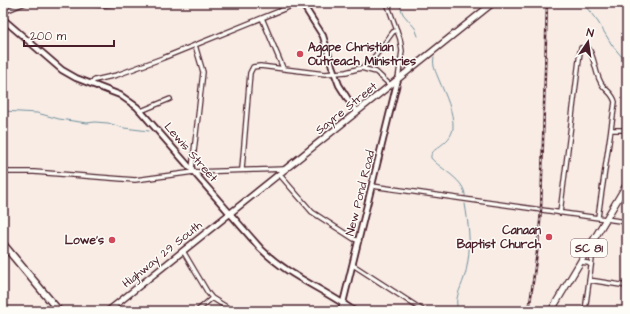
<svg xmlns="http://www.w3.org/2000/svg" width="630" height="314" font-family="'Architects Daughter',sans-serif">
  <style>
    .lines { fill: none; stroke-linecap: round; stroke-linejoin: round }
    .stream { stroke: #73929e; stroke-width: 1 }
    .minor-casing { stroke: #4a1f2b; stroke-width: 6 }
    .tertiary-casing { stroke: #4a1f2b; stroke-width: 8 }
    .secondary-casing { stroke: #4a1f2b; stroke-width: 8 }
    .primary-casing { stroke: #4a1f2b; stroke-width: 8 }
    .trunk-casing { stroke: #4a1f2b; stroke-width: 9 }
    .minor { stroke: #fdfcf7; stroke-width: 3.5 }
    .tertiary { stroke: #fdfcf7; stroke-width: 4.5 }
    .secondary { stroke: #fdfcf7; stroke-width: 5 }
    .primary { stroke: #fdfcf7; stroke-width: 5.5 }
    .trunk { stroke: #fdfcf7; stroke-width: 6 }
    .rail-casing { stroke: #4a1f2b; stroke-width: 2.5 }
    .rail { stroke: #fdfcf7; stroke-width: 1; stroke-dasharray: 3; stroke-linecap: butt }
    .poi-dot { fill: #d1495b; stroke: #fdfcf7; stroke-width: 1.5 }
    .labels { text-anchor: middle; stroke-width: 3; stroke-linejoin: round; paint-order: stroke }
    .shield { fill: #fdfcf7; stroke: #806168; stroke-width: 1 }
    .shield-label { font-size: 11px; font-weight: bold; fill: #4a1f2b }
    .poi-label { font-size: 12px; font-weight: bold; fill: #4a1f2b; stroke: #fdfcf7; text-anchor: end }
    .street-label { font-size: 12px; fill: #4a1f2b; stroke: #fdfcf7 }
  </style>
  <rect width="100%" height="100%" fill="#f8ece5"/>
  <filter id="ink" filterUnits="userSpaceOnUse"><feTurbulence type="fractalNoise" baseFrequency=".025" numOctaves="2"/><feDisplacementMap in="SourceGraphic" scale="8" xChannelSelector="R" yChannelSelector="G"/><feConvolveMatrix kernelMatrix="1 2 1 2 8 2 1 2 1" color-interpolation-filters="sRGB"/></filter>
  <g filter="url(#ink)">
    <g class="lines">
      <!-- stream -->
      <path class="stream" d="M399,3L403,14L415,28L418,36
        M583,3L598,22L612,45L627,63
        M434,57C432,66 436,72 439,80C445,94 454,112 453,128C451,145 429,148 431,158C440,169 467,181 465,197
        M3,111L37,113L59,119L87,123L95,122L108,123L124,128L149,131
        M458,311C454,297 460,291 464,278C466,273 467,266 468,260C471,242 468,222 465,204"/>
      <defs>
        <path id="minor" d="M84,3L103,5L124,3
          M387,3L400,39L402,51L398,79
          M3,12L25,3
          M262,18L283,68
          M361,68C372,64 385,42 393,32L397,30
          M90,83L95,80L117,75L163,58L299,3
          M141,111L170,99
          M611,130H627
          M192,169L203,72L195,45
          M242,169L250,73L253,67L260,66L325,74L346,72L361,68L376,72L390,85
          M3,172H34L135,180L194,172L285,169
          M279,174L312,212L354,239L359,241
          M372,186L627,222
          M560,213L580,52L581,48L589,49C596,61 595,76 603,86C608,92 613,94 615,102L598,217
          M183,251L208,293L212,298L233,311
          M580,262L588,263L591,265
          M353,265L424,311
          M589,280L627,286
          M197,311L212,298
          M585,311L592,259L590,247"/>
        <path id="tertiary" d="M302,3L323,36L332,66L339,85L351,104L357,111
          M3,19L62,70L76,78L120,95L137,107L261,249C288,276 324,289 354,311
          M341,311L398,79"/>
        <path id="secondary" d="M108,311L493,3"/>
        <path id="primary" d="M551,311L627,184"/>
        <path id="trunk" d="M3,244L59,311"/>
      </defs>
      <!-- minor casing -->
      <use href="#minor" class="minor-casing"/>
      <!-- tertiary casing -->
      <use href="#tertiary" class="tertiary-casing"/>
      <!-- secondary casing -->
      <use href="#secondary" class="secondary-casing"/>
      <!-- primary casing -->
      <use href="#primary" class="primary-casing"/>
      <!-- trunk casing -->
      <use href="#trunk" class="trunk-casing"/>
      <!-- minor -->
      <use href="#minor" class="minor"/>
      <!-- tertiary -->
      <use href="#tertiary" class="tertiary"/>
      <!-- secondary -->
      <use href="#secondary" class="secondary"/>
      <!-- primary -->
      <use href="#primary" class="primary"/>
      <!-- trunk -->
      <use href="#trunk" class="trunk"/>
      <defs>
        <path id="rail" d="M529,311L538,245L541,210L547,3"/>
      </defs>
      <!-- rail casing -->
      <use href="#rail" class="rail-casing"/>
      <!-- rail -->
      <use href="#rail" class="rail"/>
    </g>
  </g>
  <!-- markers -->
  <g class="poi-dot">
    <circle cx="300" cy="54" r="4"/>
    <circle cx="549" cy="237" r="4"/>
    <circle cx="112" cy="240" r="4"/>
  </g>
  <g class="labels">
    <!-- shield labels -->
    <rect class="shield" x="571" y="239" width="36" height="18" rx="3"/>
    <g class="shield-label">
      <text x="589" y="252">SC 81</text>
    </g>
    <!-- poi labels -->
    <g class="poi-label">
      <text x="308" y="51" text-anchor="start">Agape Christian<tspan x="308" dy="14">Outreach Ministries</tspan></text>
      <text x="541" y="234">Canaan<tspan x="541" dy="14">Baptist Church</tspan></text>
      <text x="104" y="244">Lowe's</text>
    </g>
    <!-- street labels -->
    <g class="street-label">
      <text transform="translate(346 108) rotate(-39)" y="4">Sayre Street</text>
      <text transform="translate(191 152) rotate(49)" y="4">Lewis Street</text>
      <text transform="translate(360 193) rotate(-76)" y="4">New Pond Road</text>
      <text transform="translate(162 254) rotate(-39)" y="4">Highway 29 South</text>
    </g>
  </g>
  <!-- margin -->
  <rect width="630" height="314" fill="none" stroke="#fdfcf7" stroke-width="16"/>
  <rect x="8" y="8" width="614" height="298" fill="none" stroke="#4a1f2b" stroke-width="1.5" filter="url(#ink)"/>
  <!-- north arrow -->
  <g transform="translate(588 42) rotate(13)" stroke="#fdfcf7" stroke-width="3" paint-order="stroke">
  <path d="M0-3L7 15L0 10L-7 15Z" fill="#4a1f2b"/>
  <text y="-6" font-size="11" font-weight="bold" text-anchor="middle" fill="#4a1f2b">N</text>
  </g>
  <!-- scale -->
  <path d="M24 40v6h90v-6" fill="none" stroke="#4a1f2b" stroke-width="2"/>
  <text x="30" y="40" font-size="12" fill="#4a1f2b" stroke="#fdfcf7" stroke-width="3" paint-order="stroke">200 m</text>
</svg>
